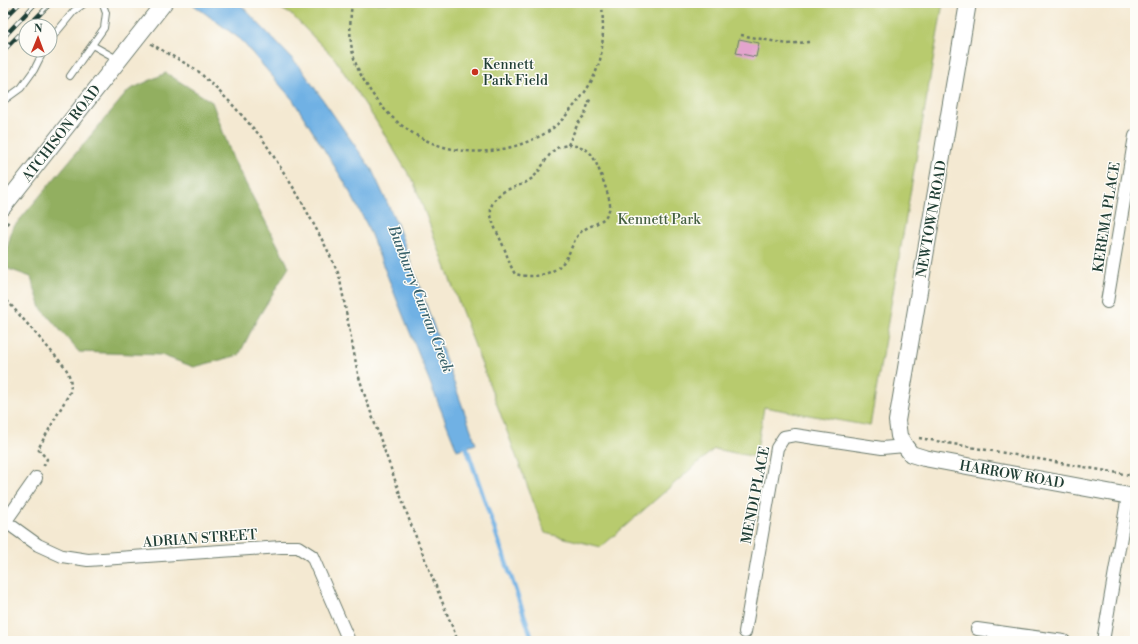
<svg xmlns="http://www.w3.org/2000/svg" width="1138" height="644" font-family="'Libre Bodoni',serif">
  <style>
    .green { fill: #b8cb6e; stroke: #6c8451 }
    .forest { fill: #92af61; stroke: #58764a }
    .water { fill: #70b1e4; stroke: #48778c }
    .lines { fill: none; stroke-linecap: round; stroke-linejoin: round }
    .stream { stroke: #70b1e4; stroke-width: 4.5 }
    .building { fill: #e3a4cd }
    .service-casing { stroke: #6a796b; stroke-width: 8 }
    .minor-casing { stroke: #6a796b; stroke-width: 14 }
    .tertiary-casing { stroke: #6a796b; stroke-width: 18 }
    .path { stroke: #6a796b; stroke-width: 2.5; stroke-dasharray: 3 3; stroke-linecap: butt }
    .service { stroke: #fff; stroke-width: 6 }
    .minor { stroke: #fff; stroke-width: 12 }
    .tertiary { stroke: #fff; stroke-width: 16 }
    .rail-casing { stroke: #1f3d34; stroke-width: 4.5 }
    .rail { stroke: #fdfcf7; stroke-width: 3; stroke-dasharray: 9; stroke-linecap: butt }
    .poi-dot { fill: #c8321e; stroke: #fdfcf7; stroke-width: 1.5 }
    .labels { text-anchor: middle; stroke-width: 3; stroke-linejoin: round; paint-order: stroke }
    .poi-label { font-size: 14px; fill: #1f3d34; stroke: #fdfcf7; text-anchor: start }
    .street-label { font-size: 14px; fill: #1f3d34; stroke: #fdfcf7 }
    .park-label { font-size: 14px; fill: #456042; stroke: #fdfcf7 }
    .water-label { font-size: 15px; font-style: italic; fill: #376069; stroke: #fdfcf7 }
  </style>
  <rect width="100%" height="100%" fill="#fdfcf7"/>
  <filter id="ink" filterUnits="userSpaceOnUse"><feTurbulence type="fractalNoise" baseFrequency=".025" numOctaves="2"/><feDisplacementMap in="SourceGraphic" scale="8" xChannelSelector="R" yChannelSelector="G"/><feConvolveMatrix kernelMatrix="1 2 1 2 8 2 1 2 1" color-interpolation-filters="sRGB"/></filter>
  <filter id="wash" filterUnits="userSpaceOnUse"><feTurbulence type="fractalNoise" baseFrequency=".012" numOctaves="4" result="noise"/><feDisplacementMap in="SourceGraphic" scale="16" xChannelSelector="R" yChannelSelector="G"/><feGaussianBlur stdDeviation="0.9" result="paint"/><feColorMatrix in="noise" values="0 0 0 0 0 0 0 0 0 0 0 0 0 0 0 0 0 1.4 0 .05"/><feComposite in="paint" operator="in"/></filter>
  <g filter="url(#wash)">
    <rect width="100%" height="100%" fill="#f4e9d2"/>
    <!-- green -->
    <path class="green" d="M271,3H943L870,426L764,407L756,457L714,449L601,547L545,533L414,183L376,121L335,59L292,15Z"/>
    <!-- forest -->
    <path class="forest" d="M166,73L212,102L233,159L289,267L256,321L239,355L194,367L161,355L79,352L41,308L31,277L3,267L12,229L129,90Z"/>
    <!-- water -->
    <path class="water" d="M191,3H239L300,67L372,170L397,224L476,444L457,450L367,225L345,183L293,100L240,39Z"/>
    <g class="lines">
      <!-- stream -->
      <path class="stream" d="M465,443L533,641"/>
    </g>
    <g id="blocks">
      <!-- building -->
      <path class="building" d="M739,39L759,43L756,57L736,53Z"/>
    </g>
  </g>
  <g filter="url(#ink)">
    <use href="#blocks" fill-opacity="0" stroke="#6a796b" stroke-width="1"/>
    <g class="lines">
      <defs>
        <path id="service" d="M50,40L74,11L85,3
          M92,45L119,60
          M70,76L104,28L106,13L103,5L101,3
          M3,101L21,88L34,70L44,50"/>
        <path id="minor" d="M1107,302L1135,136
          M6,522L38,545L62,556L88,560L281,547H298L312,556L349,641
          M3,525L36,478
          M977,629L1064,641
          M745,632L777,448L784,437L795,435L882,448L905,446
          M1103,641L1128,496"/>
        <path id="tertiary" d="M968,3L897,421L899,436L905,446L911,454L924,458L1135,497
          M3,207L164,3"/>
      </defs>
      <!-- service casing -->
      <use href="#service" class="service-casing"/>
      <!-- minor casing -->
      <use href="#minor" class="minor-casing"/>
      <!-- tertiary casing -->
      <use href="#tertiary" class="tertiary-casing"/>
      <!-- path -->
      <path class="path" d="M352,3C350,20 349,38 353,54C356,68 364,81 371,92C411,152 481,168 544,134C555,128 565,117 573,107C585,94 595,78 600,60C604,41 603,22 602,3
        M741,35L787,44L809,42
        M151,44L197,70L230,102L262,138L298,195L327,249L339,275L358,374L365,396L410,522L458,641
        M568,145C577,146 584,146 591,154C596,159 610,197 610,205C610,208 609,211 607,214C603,223 590,225 582,231C574,238 572,248 567,257C557,275 534,279 515,274C509,264 507,254 502,243C496,229 482,209 499,195C508,187 521,187 531,179C542,171 545,156 557,148C560,146 565,146 568,145Z
        M568,145L579,121L584,116L590,99
        M3,229L9,221
        M3,296L65,367C70,376 72,382 70,392L38,449L47,459L43,467
        M919,438L1135,476"/>
      <!-- service -->
      <use href="#service" class="service"/>
      <!-- minor -->
      <use href="#minor" class="minor"/>
      <!-- tertiary -->
      <use href="#tertiary" class="tertiary"/>
      <defs>
        <path id="rail" d="M3,20L20,3
          M28,26L51,3
          M3,38L36,3
          M3,51L26,28"/>
      </defs>
      <!-- rail casing -->
      <use href="#rail" class="rail-casing"/>
      <!-- rail -->
      <use href="#rail" class="rail"/>
    </g>
  </g>
  <!-- markers -->
  <circle class="poi-dot" cx="475" cy="72" r="4"/>
  <g class="labels">
    <!-- poi labels -->
    <g class="poi-label">
      <text x="483" y="69">Kennett<tspan x="483" dy="16">Park Field</tspan></text>
    </g>
    <!-- street labels -->
    <g class="street-label">
      <text transform="translate(61 133) rotate(-52)" y="5">ATCHISON ROAD</text>
      <text transform="translate(1106 217) rotate(-81)" y="5">KEREMA PLACE</text>
      <text transform="translate(931 219) rotate(-80)" y="5">NEWTOWN ROAD</text>
      <text transform="translate(1012 474) rotate(10)" y="5">HARROW ROAD</text>
      <text transform="translate(755 495) rotate(-79)" y="5">MENDI PLACE</text>
      <text transform="translate(200 538) rotate(-4)" y="5">ADRIAN STREET</text>
    </g>
    <!-- park labels -->
    <g class="park-label">
      <text x="659" y="224">Kennett Park</text>
    </g>
    <!-- water labels -->
    <g class="water-label">
      <text transform="translate(421 299) rotate(69)" y="5">Bunburry Curran Creek</text>
    </g>
  </g>
  <!-- margin -->
  <rect width="1138" height="644" fill="none" stroke="#fdfcf7" stroke-width="16"/>
  <!-- north arrow -->
  <g transform="translate(38 38) rotate(1)"><circle r="19" fill="#fdfcf7" stroke="#a4b0a9"/>
  <path d="M0-3L7 15L0 10L-7 15Z" fill="#c8321e"/>
  <text y="-6" font-size="11" font-weight="bold" text-anchor="middle" fill="#1f3d34">N</text>
  </g>
</svg>
